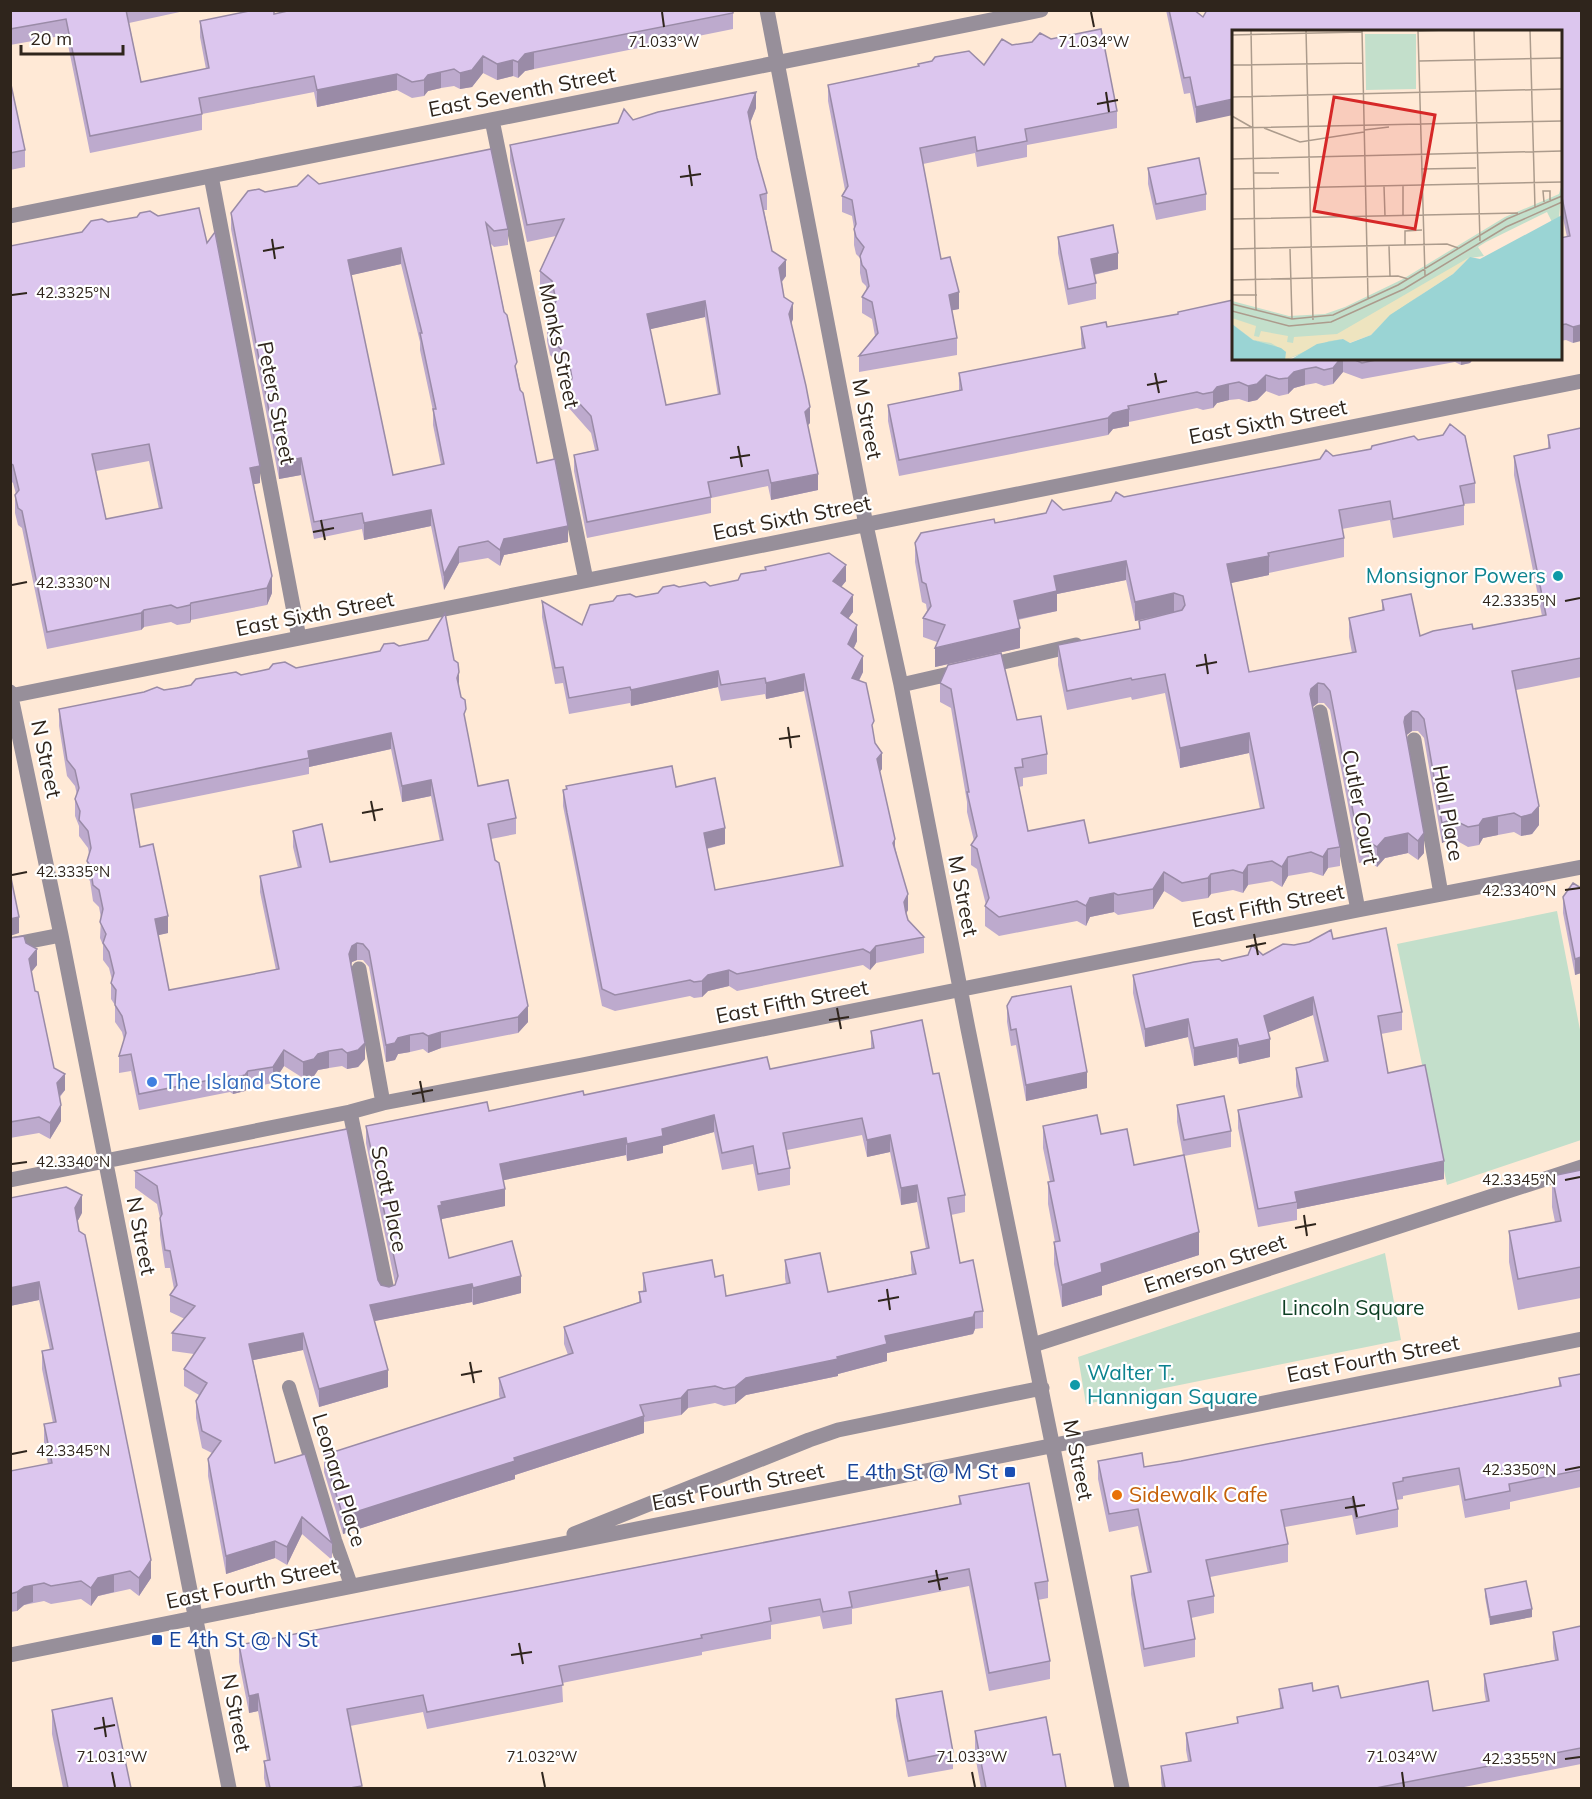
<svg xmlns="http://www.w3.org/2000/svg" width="1592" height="1799" font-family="Mulish,sans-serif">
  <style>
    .green { fill: #c3dfcb }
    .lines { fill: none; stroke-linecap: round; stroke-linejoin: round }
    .service { stroke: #978f9a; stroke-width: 14 }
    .minor { stroke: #978f9a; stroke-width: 15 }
    .wall { fill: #bdaacd; fill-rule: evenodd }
    .shaded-wall { fill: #9a8ba7 }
    .building { fill: #dcc6ee; stroke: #9a8ba7; stroke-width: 1.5; fill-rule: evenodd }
    .ticks { fill: none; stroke: #2f251c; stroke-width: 2 }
    .culture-dot { fill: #0f9aa8; stroke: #fff; stroke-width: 2 }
    .shop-dot { fill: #3f7fe0; stroke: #fff; stroke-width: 2 }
    .transit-dot { fill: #1a4fb4; stroke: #fff; stroke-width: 2 }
    .food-dot { fill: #e8710a; stroke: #fff; stroke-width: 2 }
    .labels { text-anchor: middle; stroke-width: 4.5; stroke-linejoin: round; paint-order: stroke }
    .street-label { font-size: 21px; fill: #2f251c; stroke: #fff }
    .culture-label { font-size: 21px; fill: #0d838f; stroke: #fff; text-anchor: end }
    .shop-label { font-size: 21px; fill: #366cbe; stroke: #fff; text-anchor: start }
    .park-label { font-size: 21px; fill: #0d3f23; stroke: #fff }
    .transit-label { font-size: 21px; fill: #164399; stroke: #fff; text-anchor: end }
    .food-label { font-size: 21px; fill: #c56008; stroke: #fff; text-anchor: start }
    .inset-road { fill: none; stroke: #ac9b8c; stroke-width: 1.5 }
    .view { fill: #d62828; fill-opacity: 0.15; stroke: #d62828; stroke-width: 3 }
    .inset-edge { fill: none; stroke: #2f251c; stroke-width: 3 }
    .ticks-label { font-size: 15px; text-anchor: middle; fill: #2f251c; stroke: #fff; stroke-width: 4.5; stroke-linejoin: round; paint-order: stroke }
  </style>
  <rect width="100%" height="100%" fill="#ffe9d6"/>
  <!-- green -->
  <path class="green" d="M1557,911L1581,1035V1140L1447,1185L1397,944Z
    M1385,1253L1401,1340L1086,1404L1078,1357Z"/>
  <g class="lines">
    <!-- service -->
    <path class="service" d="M289,1387L335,1540L351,1585"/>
    <!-- minor -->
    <path class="minor" d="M767,10L866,525L901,685L968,1029L1122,1788
      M492,120L586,580
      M211,176L299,638
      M10,216L1041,10
      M986,666L1076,645
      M901,685L962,671
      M10,692L61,935L229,1788
      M10,696L1582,381
      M1320,712L1358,910
      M1414,740L1441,894
      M10,945L61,935
      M359,969L383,1103
      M350,1112L388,1295
      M10,1180L350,1112L383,1103L582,1065L1358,910L1582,867
      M1033,1345L1582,1167
      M574,1534L809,1440L838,1430L1042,1388
      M10,1655L1582,1339"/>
  </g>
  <!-- wall -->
  <path class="wall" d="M10,10H189L129,23L141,82L206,69L200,37V21L274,14L733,13V29L534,69L525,71L518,78L513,76L497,80L483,73L472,87L460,89L454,86L441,88L428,91L424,96L412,98L397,90L317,107L314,92L202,114V130L90,153L66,35L10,45Z
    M1166,10H1194L1203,17L1581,10L1573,343L1566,340L1560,341V238L1567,237L1560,204V32H1233L1196,123L1190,93L1184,94Z
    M984,65L1117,111V128L1027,145V157L977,167L975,153L923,164L941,259L959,309L952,310L957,338V355L859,372V356L875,336L872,319L862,313V297L867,291L866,286L862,282L860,273V258L856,254L854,245V228L852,216L842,212V196L845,190L828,101V85Z
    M10,80L25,150V167L10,170Z
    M756,108L750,123L757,158L767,193V210H764L772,251L786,276L782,282L784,297L793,319L791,323L810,423L808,425L818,490L771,500L768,486L711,498V513L587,538L574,471V455L595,450L591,433L568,407V391L570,384L568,372L550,355L547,341V325L554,306L552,297L540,287V271L556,236L527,242L510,161V145L633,120ZM705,317L718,395L666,405L650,329Z
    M1148,168L1206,194V210L1156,220L1148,184Z
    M319,184L508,229V245L494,247L490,243L517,373L537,463L568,542L504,555L500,566L488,558L459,563L444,590L431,526L364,540L362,529L314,539L301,475L279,479L231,229V213L265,192ZM401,264L420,342V350L433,411V425L441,465L393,475L351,275Z
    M1058,237L1118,269L1094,275L1096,283V299L1068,305L1058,253Z
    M10,246L260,483L254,484L272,593L267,605L191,620L190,623L177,625L171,622L144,627L141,630L47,649L22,528L18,525L15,513V495L16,494L13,483L10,480ZM149,461L159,509L106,519L96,471Z
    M1081,327H1107L1233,358H1474L1470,363L1461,365L1455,362L1362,379L1343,372L1333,384L1324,386L1316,383L1305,385L1294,388L1288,394L1279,396L1266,391L1257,400L1248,402L1239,399L1229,400L1217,403L1213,408L1203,410L1197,408L1129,422V426L1113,429L1108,435L899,476L888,421V405L959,391V373L1082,349L1081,343Z
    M1581,428V677L1516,690L1539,825L1532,834L1521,836L1514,832L1498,835L1483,838L1479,845L1468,847L1452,838L1442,843L1424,738L1418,731H1412L1407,735L1424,853L1418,860L1408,853L1385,858L1377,867L1369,861L1359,863L1330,710L1324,703H1318L1313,707L1340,847V866L1328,868L1323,876L1311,872L1288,876L1282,887L1272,881L1248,885L1243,893L1233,890L1211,894L1208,898L1182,902L1164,891L1153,909L1118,915L1114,912L1090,917L1086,926L1077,921L999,936L985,926V906L986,905L977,869L971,865V845L974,841L967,812V802L951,708L940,702V683L1017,720L1047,754V774L1023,778V786L1019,787L1028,831L1089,843L1260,809L1249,753L1180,768L1165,693L1132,700L1131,697L1067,710L1058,665V645L1139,629V621L1160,616L1135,621L1126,580L1057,594V611L1018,620L1020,648L935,667L937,642L923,637V618L927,611L926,604L922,602L915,562V543L995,523L1063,510L1111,501L1124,497L1418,440L1475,483V503L1464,504V525L1393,538L1390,520L1342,529L1344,538V557L1269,573V575L1230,583L1249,672L1352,653L1349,637V618L1382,611V600L1420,636L1473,629L1542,616L1514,475V456L1548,449V435Z
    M765,567L846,581L841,587L853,612L848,618L857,641L854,648L863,672L859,681L882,769L880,771L908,910L906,913L908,920L924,937V953L876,963L870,970L863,965L737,991L729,986L708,991L702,997L694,998L690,996L615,1011L602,1006L563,806V790H566V786L676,787L725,844L707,849L715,890L840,867L804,691L766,699L765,694L721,701L718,687L631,706L630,703L569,714L563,683L555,684L542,617V601L582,625L636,597L658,593L679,587L710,586L738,580L765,570Z
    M296,668L459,689L478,786L516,818V834L491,839L528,1022L518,1033L441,1048L428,1053L423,1049L410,1052L398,1054L395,1060L386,1062L369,967L363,960H357L352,962L351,965L365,1059L358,1067L347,1069L342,1066L329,1068L318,1070L314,1076L303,1078L284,1066L273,1083L248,1088L245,1091L233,1094L230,1092L139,1110L131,1071L119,1073V1056L124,1040L122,1032L115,1022V1005L111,999V983L112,980L109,968L103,960V945L100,938L101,918L99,907L93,901L90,881L87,877V861L89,854L88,848L79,836V826L75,816V799L77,795L75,786L67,776L59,726V709L164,690L241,675ZM391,749L402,802L431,796L440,841L330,862L293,831V847L298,868L260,876V892L276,970L169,990L158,935L168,933L140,847L134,809L309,774V767Z
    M1581,888V973L1575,975L1563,913V897Z
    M10,938L26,943L37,965L31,972L35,991L54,1068L65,1090L60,1097L61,1121L50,1139L39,1133L10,1138Z
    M1333,939L1402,1012V1030L1381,1034L1388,1073L1444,1179L1297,1209V1220L1258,1227L1238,1128V1110L1299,1098L1296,1086V1068L1324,1062L1313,1015L1268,1032L1270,1057L1239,1064L1237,1057L1194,1066L1188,1037L1145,1047L1133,993V975L1263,955L1294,945Z
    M1007,1006L1087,1088L1026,1101L1016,1045L1011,1046L1007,1022Z
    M871,1031L933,1074L965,1195V1212L951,1215L960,1263L983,1311V1328L975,1329L973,1334L887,1353V1361L838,1374V1376L746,1395L735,1404L724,1406L715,1403L688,1408L681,1415L644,1422V1433L515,1475V1479L343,1534L324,1472V1455L500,1399L499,1395V1378L568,1355L564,1344V1327L639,1302V1292L643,1291V1273L715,1277L726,1296L786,1284L785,1278V1260L828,1292L912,1274L911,1269V1252L926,1249L917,1202L901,1205L890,1152L867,1157L862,1135L787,1150L790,1168V1185L758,1191L753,1164L722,1170L714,1132L663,1146V1153L627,1161L626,1155L503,1180L505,1206L442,1219L441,1222L449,1258L521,1293L473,1305L472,1302L374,1321L388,1387L319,1407L303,1350L253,1360L275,1463L332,1543V1560L302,1534L287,1565L275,1558L226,1574L208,1476V1459L212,1453L202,1448L196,1418V1401L199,1395L184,1386V1369L194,1354L172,1351V1333L185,1319L170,1312V1295L174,1289L170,1268H165L160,1235V1218L157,1204L135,1188V1171L378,1280L381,1285L389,1287L395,1285V1283L366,1143V1126L489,1111L584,1095L770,1069L871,1049Z
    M1177,1105L1231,1131V1147L1184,1156L1199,1255L1102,1286V1295L1062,1307L1054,1264V1242H1055L1048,1204V1182H1050L1043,1148V1126L1101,1134L1134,1165L1183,1155L1177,1122Z
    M1581,1170V1298L1518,1310L1509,1262V1231L1555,1222L1552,1207V1176Z
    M82,1213L77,1222L151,1578L139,1596L130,1589L98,1596L91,1606L81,1599L51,1604L44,1601L24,1605L17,1611L10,1612V1471L48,1464L44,1442V1424L53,1423L42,1369V1351L50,1350L39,1300L10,1306Z
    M1581,1374V1487L1510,1502V1509L1465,1518L1459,1485L1403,1496V1499L1396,1500L1398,1509V1527L1356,1535L1352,1515L1285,1527L1288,1544V1562L1210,1577L1214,1596V1613L1191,1618L1195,1639V1657L1144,1667L1131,1594V1576L1148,1573L1138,1526L1109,1532L1098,1479V1461L1144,1467L1181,1461L1559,1386V1378Z
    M959,1496L1048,1581V1598L1038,1600L1050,1661V1679L989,1691L969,1586L852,1609V1624L823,1629L820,1616L771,1625V1639L702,1652V1655L562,1683L563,1702L427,1729L423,1712L350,1726L362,1788H266L264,1778V1761H267L258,1711L249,1713L239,1662V1645L959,1504Z
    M1485,1589L1532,1617L1490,1625L1485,1597Z
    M1581,1626V1764L1459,1788H1162L1161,1782V1766L1188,1761L1186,1750V1733L1237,1724V1717L1280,1709L1279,1689L1313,1691L1341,1698L1433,1711L1486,1702L1484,1690V1674L1555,1660L1553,1648V1632Z
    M896,1699L953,1752V1769L908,1777L896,1716Z
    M52,1710L131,1788H63L52,1734Z
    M975,1731L1053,1755L1066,1788H981L975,1755Z"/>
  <!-- shaded-wall -->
  <path class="shaded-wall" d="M534,52V69L525,71L518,78V62L525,54Z
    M483,56V73L472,87L460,89V73Z
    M513,60V76L497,80V64Z
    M441,72V88L428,91L424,96V80L428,75Z
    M397,74V90L317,107V90Z
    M756,92V108L748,128V112Z
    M1233,99V115L1196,123V107Z
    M401,248V264L348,276V260Z
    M1118,253V269L1091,275V259Z
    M786,260V276L779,285V268Z
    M959,292V309L949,311V295Z
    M705,301V317L647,330V314Z
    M793,303V319L789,330V314Z
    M1581,325V341L1573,343V327Z
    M1341,358H1343V372L1333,384V368Z
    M1461,358H1474L1470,363L1461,365Z
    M1305,369V385L1294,388L1288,394V378L1294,372Z
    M1266,375V391L1257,400L1248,402V386Z
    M1229,384V400L1217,403L1213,408V392L1217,387Z
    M810,407V423L805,428V412Z
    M1129,409V426L1113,429L1108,435V418L1113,413Z
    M301,458V475L279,479V463Z
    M260,466V483L250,485V468Z
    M818,474V490L771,500V483Z
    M431,510V526L364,540V523Z
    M568,526V542L504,555L500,566V550L504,539Z
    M459,547V563L444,590V574Z
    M1269,556V575L1227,584V564Z
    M1126,561V580L1057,594V611L1014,620V601L1054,576Z
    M846,565V581L833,597V581Z
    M272,576V593L267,605V588Z
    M1174,593V612L1135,621V602Z
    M853,595V612L841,629V613Z
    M191,603V620L190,623V605Z
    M144,610V627L141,630V613Z
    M857,625V641L848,660V644Z
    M1020,628V648L935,667V648Z
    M863,656V672L852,694V678Z
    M718,671V687L631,706V690Z
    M459,672V688L457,678Z
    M804,674V691L766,699V683Z
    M1318,683V703L1311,708V689Z
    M1412,711V731L1405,736V717Z
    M391,733V749L309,767V758L308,751Z
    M1249,733V753L1180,768V748Z
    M882,753V769L877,775V759Z
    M431,780V796L402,802V786Z
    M1539,806V825L1532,834L1521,836V817Z
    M1498,816V835L1483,838L1479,845V825L1483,819Z
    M1452,819V838L1442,843V823Z
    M725,828V844L704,849V833Z
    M1408,833V853L1385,858L1377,867V847L1385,838Z
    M1424,833V853L1418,860V841Z
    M895,839V855L893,843Z
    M1328,849V868L1323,876V857Z
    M1288,857V876L1282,887V867Z
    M1248,865V885L1243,893V873Z
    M1164,872V891L1153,909V889Z
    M1211,874V894L1208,898V878Z
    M1114,893V912L1090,917L1086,926V906L1090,898Z
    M908,894V910L904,918V902Z
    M168,916V933L155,936V919Z
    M19,917V933L10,936V919Z
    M357,943V960L352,962L349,970V954L352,946Z
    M876,946V963L870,970V953Z
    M37,949V965L29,975V959Z
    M1581,957V973L1575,975V959Z
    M729,970V986L708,991L702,997V981L708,975Z
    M1313,997V1015L1264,1034V1016Z
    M528,1006V1022L518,1033V1017Z
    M1188,1019V1037L1145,1047V1029Z
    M441,1032V1048L428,1053V1036Z
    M410,1035V1052L398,1054L395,1060L386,1062V1045L398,1038Z
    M1237,1039V1057L1194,1066V1048Z
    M1270,1039V1057L1239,1064V1046Z
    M365,1043V1059L358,1067L347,1069V1053Z
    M284,1050V1066L273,1083V1067Z
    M329,1051V1068L318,1070L314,1076L303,1078V1062L318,1054Z
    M248,1071V1088L245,1091L233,1094V1078Z
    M1087,1072V1088L1026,1101V1085Z
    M65,1074V1090L57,1099V1083Z
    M61,1105V1121L50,1139V1123Z
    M714,1115V1132L663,1146V1153L627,1161V1144L662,1129Z
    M890,1135V1152L867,1157V1140Z
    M626,1138V1155L500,1181V1164Z
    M1444,1161V1179L1297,1209V1202L1295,1192Z
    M917,1185V1202L901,1205V1188Z
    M505,1189V1206L442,1219V1222L438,1223V1206L441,1202Z
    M82,1195V1213L75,1226V1208Z
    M1199,1232V1255L1102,1286V1295L1062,1307V1285L1101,1264Z
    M521,1276V1293L473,1305V1288Z
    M39,1282V1300L10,1306V1288Z
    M472,1284V1302L370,1322V1305Z
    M975,1312V1329L973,1334L887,1353V1361L838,1374V1376L746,1395L735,1404V1387L746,1378L837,1357L885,1336Z
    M303,1333V1350L249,1361V1344Z
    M388,1370V1387L319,1407V1389Z
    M688,1390V1408L681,1415V1398Z
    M644,1416V1433L515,1475V1479L343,1534V1516L514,1458Z
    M302,1517V1534L287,1565V1547Z
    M275,1541V1558L226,1574V1556Z
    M151,1560V1578L139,1596V1578Z
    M114,1574V1592L98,1596L91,1606V1588L98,1578Z
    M33,1584V1602L24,1605L17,1611V1592L24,1587Z
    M1532,1609V1617L1490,1625V1617Z
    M258,1694V1711L249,1713V1696Z"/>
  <!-- building -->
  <path class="building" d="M10,10H126L141,82L209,68L200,21L254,10H274V14L292,10H733V13L534,52L525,54L518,62L513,60L497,64L483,56L472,70L460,73L454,69L428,75L424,80L412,82L397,74L317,90L314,76L199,98L202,114L90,136L66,19L10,29Z
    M1169,10H1194L1203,17L1207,10H1581V325L1573,327L1566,324L1560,325V238L1570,236L1560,188V32H1233V99L1196,107L1190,77L1184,78Z
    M1101,29L1117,111L1025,129L1027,141L977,151L975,137L920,148L941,259L950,257L959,292L949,295L957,338L859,356L878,333L872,302L862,297L869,286L866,270L862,265L860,256L864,247L856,237L854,229L856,224L852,200L842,196L848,186L828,85L919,66L918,64L932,61L935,57L969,51L984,65L1002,39L1012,45L1032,42L1040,33L1051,39Z
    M10,80L25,150L10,153Z
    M756,92L748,112L757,158L767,193L760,195L772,251L786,260L779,268L784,297L793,303L789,314L806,386L810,407L805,412L818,474L771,483L768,470L708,482L711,497L587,522L574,455L598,450L591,416L568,391L572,378L568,356L550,339L547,325L556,301L552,281L540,271L564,219L527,225L510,145L618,123L624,109L633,120L658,112ZM705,301L720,394L666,405L647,314Z
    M491,149L508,229L494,231L486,223L504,312L507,315L517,362L515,366L520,390L523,393L537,463L555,459L568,526L504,539L500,550L488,541L459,547L444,574L431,510L364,523L362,513L314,522L301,458L279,463L231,213L248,191L259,189L265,192L297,186L308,175L319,184ZM401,248L422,333H420L436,409H433L444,464L393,475L348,260Z
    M1199,158L1206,194L1156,204L1148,168Z
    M199,208L207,243L215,232L260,466L250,468L272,576L267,588L191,603L190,605L177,608L171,605L144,610L141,613L47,632L22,511L18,508L15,495L19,490L13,465L10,463V246L82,232L91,221L102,219L108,222L137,217L140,213L150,211L158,216ZM149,444L162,508L106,519L92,454Z
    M1113,225L1118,253L1091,259L1096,283L1068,289L1058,237Z
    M1233,300V358H1341L1333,368L1324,370L1316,367L1305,369L1294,372L1288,378L1279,379L1266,375L1257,384L1248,386L1239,382L1229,384L1217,387L1213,392L1203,394L1197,392L1128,406L1129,409L1113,413L1108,418L899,460L888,405L962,390L959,373L1085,348L1081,327L1106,322L1107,327L1178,314V312Z
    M1350,358H1385L1362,363Z
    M1450,424L1465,436L1475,483L1460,486L1464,505L1393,519L1390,501L1339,510L1344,538L1268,553L1269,556L1227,564L1249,672L1356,652L1349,618L1384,610L1382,600L1411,594L1420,636L1433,631L1472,624L1473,629L1546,615L1514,456L1550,448L1548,435L1581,428V658L1512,671L1539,806L1532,814L1521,817L1514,813L1498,816L1483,819L1479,825L1468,827L1452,819L1442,823L1424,719L1418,712L1412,711L1405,717L1404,722L1424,833L1418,841L1408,833L1385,838L1377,847L1369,842L1359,843L1330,691L1324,684L1318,683L1311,689L1310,694L1340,847L1328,849L1323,857L1311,852L1288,857L1282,867L1272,861L1248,865L1243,873L1233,870L1211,874L1208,878L1182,883L1164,872L1153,889L1118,895L1114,893L1090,898L1086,906L1077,901L999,917L985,906L989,898L977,849L971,845L977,836L967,792H969L951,689L940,683L948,665L1001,653L1017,720L1041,716L1047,754L1022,759L1023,767L1015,768L1028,831L1084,820L1089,843L1264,808L1249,733L1180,748L1165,674L1132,680L1131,678L1067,691L1058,645L1140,629L1139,621L1182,610L1185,605L1183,596L1174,593L1135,602L1126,561L1054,576L1057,591L1014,601L1020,628L935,648L945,625L923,618L931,606L926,584L922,582L915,543L921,533L994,519L995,523L1046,513L1052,500L1063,510L1111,501L1116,492L1124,497L1320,459L1326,450L1333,456L1371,449L1372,446L1414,436L1418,440L1443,435Z
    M829,553L846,565L833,581L853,595L841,613L857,625L848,644L863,656L852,678L866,683L874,721L872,725L875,743L882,753L877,759L895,839L893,843L908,894L904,902L906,913L908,920L924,937L876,946L870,953L863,949L737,974L729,970L708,975L702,981L694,982L690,980L615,995L602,989L567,813L563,790L567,789L566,786L672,766L676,787L715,778L725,828L704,833L715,890L843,866L804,674L766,683L765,678L721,685L718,671L631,690L630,687L569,698L563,667L555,668L542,601L582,625L590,605L613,601L617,596L630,594L636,597L658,593L663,587L674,585L679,587L705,582L710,586L738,580L741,574L766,570L765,567Z
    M445,613L454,660L458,663L459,672L457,678L461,697L465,700L466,709L464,714L478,786L508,780L516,818L488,824L495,860L499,863L528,1006L518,1017L441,1032L428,1036L423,1033L410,1035L398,1038L395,1043L386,1045L369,951L363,944L357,943L352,946L349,954L365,1043L358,1050L347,1053L342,1049L329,1051L318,1054L314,1059L303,1062L284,1050L273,1067L248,1071L245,1075L233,1078L230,1076L139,1094L131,1054L119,1056L126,1033L122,1016L115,1005L116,990L111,983L114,973L109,952L103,943L106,934L100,922L103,909L99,890L93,885L90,865L87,861L91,848L88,831L79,820L80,811L75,799L79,788L75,770L67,760L59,709L144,692L157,687L164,690L177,688L191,685L196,679L236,672L241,675L269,669L273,664L285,662L296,668L380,651L384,644L394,643L399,646L428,640ZM391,733L402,786L431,780L443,840L330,862L322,824L293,831L301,867L260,876L279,969L169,990L155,919L168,916L153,844L140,847L131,794L309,758L308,751Z
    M10,873L19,917L10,919Z
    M1573,883L1581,888V957L1575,959L1563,897Z
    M1386,928L1402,1012L1378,1016L1388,1073L1425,1065L1444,1161L1295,1192L1297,1202L1258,1209L1238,1110L1302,1097L1296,1068L1328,1061L1313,997L1264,1016L1270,1039L1239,1046L1237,1039L1194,1048L1188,1019L1145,1029L1133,975L1194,962L1219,959L1222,961L1248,955L1252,945L1263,955L1283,944L1294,945L1309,942L1331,930L1333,939Z
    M24,936L26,943L37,949L29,959L35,991L38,992L54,1068L65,1074L57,1083L61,1105L50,1123L39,1117L10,1122V938Z
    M1071,986L1087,1072L1026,1085L1016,1029L1011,1030L1007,1006L1012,997Z
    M922,1020L933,1074L939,1073L965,1195L948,1198L960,1263L973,1260L983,1311L975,1312L973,1317L885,1336L887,1344L837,1357L838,1359L746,1378L735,1387L724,1389L715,1386L688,1390L681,1398L640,1405L644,1416L514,1458L515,1461L343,1516L324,1455L505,1397L499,1378L573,1353L564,1327L641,1302L639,1292L646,1291L643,1273L712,1260L715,1277L723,1275L726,1296L790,1283L785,1260L820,1253L828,1292L916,1274L911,1252L929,1248L917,1185L901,1188L890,1135L867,1140L862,1118L783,1133L790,1168L758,1174L753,1146L722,1153L714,1115L662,1129L663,1136L627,1144L626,1138L500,1164L505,1189L441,1202L442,1205L438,1206L449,1258L512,1241L521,1276L473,1288L472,1284L370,1305L388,1370L319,1389L303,1333L249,1344L275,1463L305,1454L332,1543L302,1517L287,1547L275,1541L226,1556L208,1459L221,1441L202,1431L196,1401L207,1383L184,1369L205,1338L172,1333L195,1306L170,1295L177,1285L170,1251L165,1250L160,1218L162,1214L157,1186L135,1171L347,1129L378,1280L381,1285L389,1287L395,1285L398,1276L366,1126L487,1102L489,1111L583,1091L584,1095L767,1057L770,1069L874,1048L871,1031Z
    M1224,1096L1231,1131L1184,1140L1177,1105Z
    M1097,1115L1101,1134L1127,1129L1134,1165L1184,1155L1199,1232L1101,1264L1102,1272L1062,1285L1054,1242L1060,1241L1048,1182L1054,1181L1043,1126Z
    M1581,1170V1267L1518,1279L1509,1231L1561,1221L1552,1176Z
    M66,1187L82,1195L75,1208L79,1231L85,1235L151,1560L139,1578L130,1571L98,1578L91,1588L81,1581L51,1586L44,1583L24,1587L17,1592L10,1594V1471L52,1463L44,1424L56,1422L42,1351L53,1349L39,1282L10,1288V1198Z
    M1581,1374V1470L1509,1484L1510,1491L1465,1500L1459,1468L1403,1478V1481L1393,1483L1398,1509L1356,1518L1352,1498L1281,1510L1288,1544L1206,1560L1214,1596L1188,1601L1195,1639L1144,1649L1131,1576L1151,1572L1138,1509L1109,1514L1098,1461L1142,1453L1144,1467L1181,1461L1561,1386L1559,1378Z
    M1029,1483L1048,1581L1035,1583L1050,1661L989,1673L969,1569L849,1592L852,1607L823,1612L820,1599L769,1608L771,1621L701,1635L702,1638L559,1666L563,1685L427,1712L423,1695L347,1709L362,1786L350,1788H270L264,1761L270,1760L258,1694L249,1696L239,1645L961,1504L959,1496Z
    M1526,1581L1532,1609L1490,1617L1485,1589Z
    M1581,1626V1748L1376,1788H1165L1161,1766L1191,1761L1186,1733L1238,1723L1237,1717L1283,1708L1279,1689L1312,1683L1313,1691L1338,1686L1341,1698L1428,1681L1433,1711L1489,1701L1484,1674L1558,1660L1553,1632Z
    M942,1691L953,1752L908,1761L896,1699Z
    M112,1698L131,1788H68L52,1710Z
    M1046,1717L1053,1755L1060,1754L1066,1788H986L975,1731Z"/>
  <!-- ticks -->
  <path class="ticks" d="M662,12L664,27M1091,12L1094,27M1106,92L1109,112M1097,104L1118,100M689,165L692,186M680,177L701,174M272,239L275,259M263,251L284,247M12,295L27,293M1155,373L1159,393M1147,385L1167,381M738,446L742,467M730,458L750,455M321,520L325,540M313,532L334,528M12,585L27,582M1565,601L1580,598M1205,654L1208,674M1196,666L1217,662M788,727L791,748M779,739L800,736M371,801L375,821M362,813L383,809M12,875L27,872M1565,890L1580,888M1254,934L1258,955M1246,947L1266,943M837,1008L841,1029M829,1020L849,1017M420,1081L424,1102M412,1094L433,1090M12,1164L27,1162M1565,1180L1580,1177M1304,1215L1307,1236M1295,1228L1316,1224M887,1289L890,1310M878,1301L899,1297M470,1362L474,1383M461,1375L482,1371M12,1454L27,1451M1565,1470L1580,1467M1353,1496L1357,1517M1345,1508L1365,1505M936,1570L940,1590M928,1582L948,1578M519,1643L523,1664M511,1655L532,1652M103,1717L106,1737M94,1729L115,1725M1565,1759L1580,1757M112,1772L115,1787M542,1772L545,1787M972,1772L975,1787M1402,1772L1404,1787"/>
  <!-- markers -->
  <g class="culture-dot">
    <circle cx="1558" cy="576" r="6"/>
    <circle cx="1075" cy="1385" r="6"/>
  </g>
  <circle class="shop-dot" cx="152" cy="1082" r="6"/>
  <g class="transit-dot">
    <rect x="1004" y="1466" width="12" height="12" rx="3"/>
    <rect x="151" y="1634" width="12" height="12" rx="3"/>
  </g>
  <circle class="food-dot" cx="1117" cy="1495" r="6"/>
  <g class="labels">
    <!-- street labels -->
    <g class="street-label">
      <text transform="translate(522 92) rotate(-11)" y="7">East Seventh Street</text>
      <text transform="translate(559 346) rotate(78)" y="7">Monks Street</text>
      <text transform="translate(276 403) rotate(79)" y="7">Peters Street</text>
      <text transform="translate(867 419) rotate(79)" y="7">M Street</text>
      <text transform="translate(1268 422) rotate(-11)" y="7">East Sixth Street</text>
      <text transform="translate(792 518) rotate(-11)" y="7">East Sixth Street</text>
      <text transform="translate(315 614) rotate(-11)" y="7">East Sixth Street</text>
      <text transform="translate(46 759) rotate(78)" y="7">N Street</text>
      <text transform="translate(1360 807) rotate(79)" y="7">Cutler Court</text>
      <text transform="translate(1448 813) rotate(80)" y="7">Hall Place</text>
      <text transform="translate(963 896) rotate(79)" y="7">M Street</text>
      <text transform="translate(1268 906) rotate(-11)" y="7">East Fifth Street</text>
      <text transform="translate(792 1002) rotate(-11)" y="7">East Fifth Street</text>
      <text transform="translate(389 1199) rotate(78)" y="7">Scott Place</text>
      <text transform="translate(141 1236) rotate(79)" y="7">N Street</text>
      <text transform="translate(1215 1264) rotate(-18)" y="7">Emerson Street</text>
      <text transform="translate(1373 1359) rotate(-11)" y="7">East Fourth Street</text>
      <text transform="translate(1078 1460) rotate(79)" y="7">M Street</text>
      <text transform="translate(339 1480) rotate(73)" y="7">Leonard Place</text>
      <text transform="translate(738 1487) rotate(-11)" y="7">East Fourth Street</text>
      <text transform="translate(252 1584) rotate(-12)" y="7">East Fourth Street</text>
      <text transform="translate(236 1713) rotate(79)" y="7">N Street</text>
    </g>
    <!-- culture labels -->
    <g class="culture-label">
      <text x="1546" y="583">Monsignor Powers</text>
      <text x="1087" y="1380" text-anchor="start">Walter T.<tspan x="1087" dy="24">Hannigan Square</tspan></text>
    </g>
    <!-- shop labels -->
    <g class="shop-label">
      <text x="164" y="1089">The Island Store</text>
    </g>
    <!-- park labels -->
    <g class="park-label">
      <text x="1353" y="1315">Lincoln Square</text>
    </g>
    <!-- transit labels -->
    <g class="transit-label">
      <text x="998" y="1479">E 4th St @ M St</text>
      <text x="169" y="1647" text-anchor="start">E 4th St @ N St</text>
    </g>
    <!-- food labels -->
    <g class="food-label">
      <text x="1129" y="1502">Sidewalk Cafe</text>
    </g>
  </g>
  <!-- overview -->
  <g transform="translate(1232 30)">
    <rect width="330" height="330" fill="#ffe9d6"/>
    <path d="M133,4H184V59L134,60ZM330,154L327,188L320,192L315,182L254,212L246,217L252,226L238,228L148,295L53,330L54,322L21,310L0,294V271L57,286L93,284L113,277L171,249L273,187L327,164Z" fill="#c3dfcb"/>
    <path d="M238,227L221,244L158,285L139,305L117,313L111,309L97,311L53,330L54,322L39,313L21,310L0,294V288L24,296L22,306L27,307L29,301L56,306L55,312L61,313L62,307L105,304Z" fill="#eee4bf"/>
    <path d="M330,185V330H58L85,314L111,309L118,313L139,305L158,285L221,244L238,227L248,229ZM0,294L21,310L49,318L54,322L53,330H0Z" fill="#9ad4d4"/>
    <path class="inset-road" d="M19,0L24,280M74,0L81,290M130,0L136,268M242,0L248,211M298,0L303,178M0,5L130,2M187,31L330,28M0,35L130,33M0,67L330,59M0,86L21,98M0,98L330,91M32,98L68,112L132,102M132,100L157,97M0,129L330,121M189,139L244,138M22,143H47M171,155V186M152,156L153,186M0,159L330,152M312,172L311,161H318V170M0,189L286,183M173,215V201L190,200M157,216L158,246M0,219L215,214L226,218M58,219L60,289M193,246L186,1L214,0M0,250L166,246L176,249M0,265H25M0,274L60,289L101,285L166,255L275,189L330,166M0,281L57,296L99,292L172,259L274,197L330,172"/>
    <path class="view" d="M102,67L203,85L183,199L82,181Z"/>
    <rect width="330" height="330" class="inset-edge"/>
  </g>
  <g class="ticks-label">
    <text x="664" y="47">71.033°W</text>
    <text x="1094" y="47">71.034°W</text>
    <text x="73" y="298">42.3325°N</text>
    <text x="73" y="588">42.3330°N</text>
    <text x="1519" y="606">42.3335°N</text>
    <text x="73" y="877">42.3335°N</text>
    <text x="1519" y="896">42.3340°N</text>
    <text x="73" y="1167">42.3340°N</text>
    <text x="1519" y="1185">42.3345°N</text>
    <text x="73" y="1456">42.3345°N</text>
    <text x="1519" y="1475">42.3350°N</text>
    <text x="112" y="1762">71.031°W</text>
    <text x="542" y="1762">71.032°W</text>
    <text x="972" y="1762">71.033°W</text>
    <text x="1402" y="1762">71.034°W</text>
    <text x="1519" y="1764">42.3355°N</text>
  </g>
  <!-- border -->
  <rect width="1592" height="1799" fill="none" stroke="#2f251c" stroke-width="24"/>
  <!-- scale -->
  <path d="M21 45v9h102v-9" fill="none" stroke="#2f251c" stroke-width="3"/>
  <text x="30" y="45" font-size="18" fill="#2f251c" stroke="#ffffff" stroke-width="4.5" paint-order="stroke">20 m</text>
</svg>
